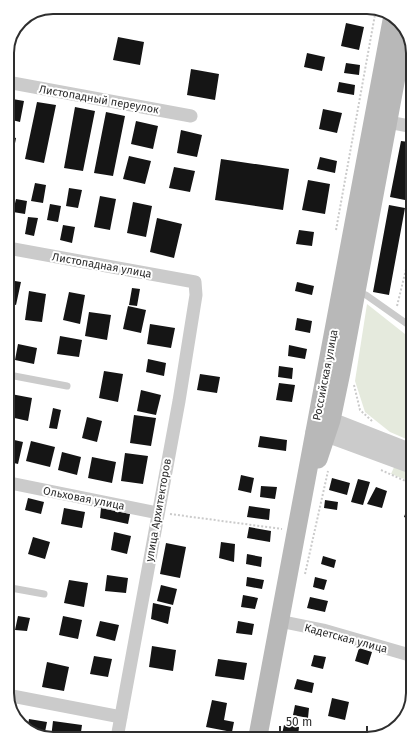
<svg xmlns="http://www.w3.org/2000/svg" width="420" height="746" font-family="'Fira Sans',sans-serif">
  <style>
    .green { fill: #e5eadd }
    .building { fill: #151515 }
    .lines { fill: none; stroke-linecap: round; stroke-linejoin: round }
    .path { stroke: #cbcbcb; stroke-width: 2; stroke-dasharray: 2 2; stroke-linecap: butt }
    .service { stroke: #cbcbcb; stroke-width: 7 }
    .minor { stroke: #cbcbcb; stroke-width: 13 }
    .tertiary { stroke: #cbcbcb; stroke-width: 17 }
    .secondary { stroke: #b8b8b8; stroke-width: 19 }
    .labels { text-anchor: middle; stroke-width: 4; stroke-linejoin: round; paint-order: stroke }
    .street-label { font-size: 11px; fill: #2e2e2e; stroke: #fff }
    .rim { fill: none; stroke: #2e2e2e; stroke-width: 2 }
  </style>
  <rect width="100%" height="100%" fill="#fff"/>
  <!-- green -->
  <path class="green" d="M367,304L410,338L411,361L405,387L411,441L390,432L365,412L355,381Z
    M395,465L411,472L412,482L391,474Z"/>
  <!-- building -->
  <path class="building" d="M346,23L364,27L359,50L341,46Z
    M118,37L144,42L140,65L113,60Z
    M307,53L325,57L322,71L304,67Z
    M346,63L360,65L359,75L344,73Z
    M191,69L219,74L215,100L187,95Z
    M339,82L355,85L354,95L337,92Z
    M7,98L24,101L20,122L8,119Z
    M37,102L56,105L44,163L25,159Z
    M75,107L95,111L83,171L64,168Z
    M323,109L342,113L337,133L319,129Z
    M106,112L125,116L113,176L94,173Z
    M136,121L158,126L153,149L131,144Z
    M181,130L202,135L197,157L177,153Z
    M8,136L16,138L12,159L8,158Z
    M401,141L409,142L410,201L390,197Z
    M129,156L151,161L145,184L123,179Z
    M320,157L337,161L335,173L317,169Z
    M221,159L289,169L283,210L215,200Z
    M8,167L12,168L9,181L8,180Z
    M174,167L195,171L190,192L169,188Z
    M308,180L330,184L325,214L302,210Z
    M35,183L46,185L43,203L31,201Z
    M69,188L82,190L78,208L66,206Z
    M100,196L116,199L110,230L94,227Z
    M16,199L27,201L25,214L13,212Z
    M133,202L152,206L146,237L127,233Z
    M50,204L61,206L58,222L47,220Z
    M389,205L405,208L389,295L373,292Z
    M28,217L38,218L34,236L25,234Z
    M157,218L182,224L174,258L150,252Z
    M63,225L75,227L72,243L60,240Z
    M299,230L314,232L312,246L296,244Z
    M9,280L21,282L16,305L9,303Z
    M297,282L314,286L312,295L295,291Z
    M132,288L140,289L137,306L129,305Z
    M29,291L46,294L42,322L25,320Z
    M69,292L85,295L80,324L63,320Z
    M128,306L146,310L141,333L123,329Z
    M89,312L111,315L107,340L85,336Z
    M297,318L312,321L310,333L295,330Z
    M150,324L175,328L171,348L147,344Z
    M9,331L12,332L10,341H9Z
    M60,336L82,340L79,357L57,354Z
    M18,344L37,348L34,364L15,360Z
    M289,345L307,349L305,359L288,356Z
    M148,359L166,363L164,376L146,372Z
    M279,366L293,368L292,379L278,377Z
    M104,371L123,374L118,402L99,398Z
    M200,374L220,377L217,393L197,390Z
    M279,383L295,385L292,402L276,400Z
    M141,390L161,395L156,415L137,411Z
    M11,394L32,398L28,421L10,417Z
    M53,408L61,410L57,429L49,428Z
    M134,415L156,418L151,446L130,443Z
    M87,417L102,421L97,442L82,438Z
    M260,436L287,440L286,451L258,447Z
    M10,439L23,442L18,464L10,462Z
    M31,441L55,447L50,467L26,461Z
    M62,452L81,457L77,475L58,470Z
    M125,453L148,456L143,484L121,481Z
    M92,457L116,462L112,483L88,478Z
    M241,475L254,478L251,493L238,490Z
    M332,478L350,483L347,495L329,490Z
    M358,479L370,482L363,505L351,502Z
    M261,486L277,487L275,499L260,497Z
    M376,487L387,491L382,508L367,504Z
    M28,498L44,502L41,514L25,510Z
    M325,500L338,502L337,510L324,508Z
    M410,500L412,501V520L404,517Z
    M249,506L270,509L269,520L247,517Z
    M64,508L85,512L82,528L61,524Z
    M101,508L130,514L128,524L100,518Z
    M249,527L271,531L270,542L247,538Z
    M114,532L131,536L127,554L111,550Z
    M33,537L50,542L45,559L28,554Z
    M221,542L235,544L234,562L219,558Z
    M166,543L186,547L180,578L160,574Z
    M247,554L262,557L261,567L246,564Z
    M323,556L336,560L334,568L321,564Z
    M107,575L128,578L126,593L105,591Z
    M247,577L264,580L262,589L246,586Z
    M315,577L327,580L324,590L313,587Z
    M69,580L88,583L84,607L64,603Z
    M161,585L177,589L173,605L157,601Z
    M243,595L258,598L255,609L241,607Z
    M310,597L328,601L325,612L307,608Z
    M153,603L171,607L168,624L151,619Z
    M18,616L30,618L27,631L15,630Z
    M63,616L82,620L78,639L59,635Z
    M100,621L119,625L115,641L96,636Z
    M238,621L254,624L252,635L236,633Z
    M152,646L176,650L173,671L149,667Z
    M359,648L372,652L368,665L355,661Z
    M314,655L326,657L323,669L311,666Z
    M94,656L112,659L108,677L90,674Z
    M218,659L247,663L244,680L215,676Z
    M47,662L69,667L64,691L42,687Z
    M297,679L314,683L312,693L294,689Z
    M332,698L349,702L345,720L328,716Z
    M212,700L227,703L224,720L234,722L232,732L206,727Z
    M295,705L309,708L308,718L293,715Z
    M29,719L47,722L44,737L27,731Z
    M53,721L82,725L80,739L51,738Z
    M284,725L299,727L298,736L282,734Z"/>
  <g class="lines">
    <!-- path -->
    <path class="path" d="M336,230L376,9
      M397,306L410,253
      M354,385L360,410L372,421
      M381,470L412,484
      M170,514L282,529
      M305,574L328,471"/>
    <!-- service -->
    <path class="service" d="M357,292L366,295L410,326
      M9,375L67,386
      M411,380V384
      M11,588L44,594"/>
    <!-- minor -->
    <path class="minor" d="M7,82L191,116
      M388,122L409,126
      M8,248L195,282L196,295L179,401L117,738
      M10,483L158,513
      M279,621L323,630L413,656
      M12,696L121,717"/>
    <!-- tertiary -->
    <path class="tertiary" d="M319,416L411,452
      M314,432L327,434L411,465"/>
    <!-- secondary -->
    <path class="secondary" d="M318,459L331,420L341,372L405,29
      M258,736L393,15"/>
  </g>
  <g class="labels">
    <!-- street labels -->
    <g class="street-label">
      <text transform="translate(99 99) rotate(10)" y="4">Листопадный переулок</text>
      <text transform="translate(102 265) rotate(10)" y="4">Листопадная улица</text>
      <text transform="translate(325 375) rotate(-79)" y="4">Российская улица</text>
      <text transform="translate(84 498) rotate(11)" y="4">Ольховая улица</text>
      <text transform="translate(158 510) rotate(-80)" y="4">улица Архитекторов</text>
      <text transform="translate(346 638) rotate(15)" y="4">Кадетская улица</text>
    </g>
  </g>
  <!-- crop -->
  <path d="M0 0H420V746H0ZM53 14H367A39 39 0 0 1 406 53V693A39 39 0 0 1 367 732H53A39 39 0 0 1 14 693V53A39 39 0 0 1 53 14Z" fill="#fff" fill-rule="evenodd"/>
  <path class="rim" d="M53 14H367A39 39 0 0 1 406 53V693A39 39 0 0 1 367 732H53A39 39 0 0 1 14 693V53A39 39 0 0 1 53 14Z"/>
  <!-- scale -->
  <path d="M280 726v6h87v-6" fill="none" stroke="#2e2e2e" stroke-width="2"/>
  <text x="286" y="726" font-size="12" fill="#2e2e2e" stroke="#ffffff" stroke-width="3" paint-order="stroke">50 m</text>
</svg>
